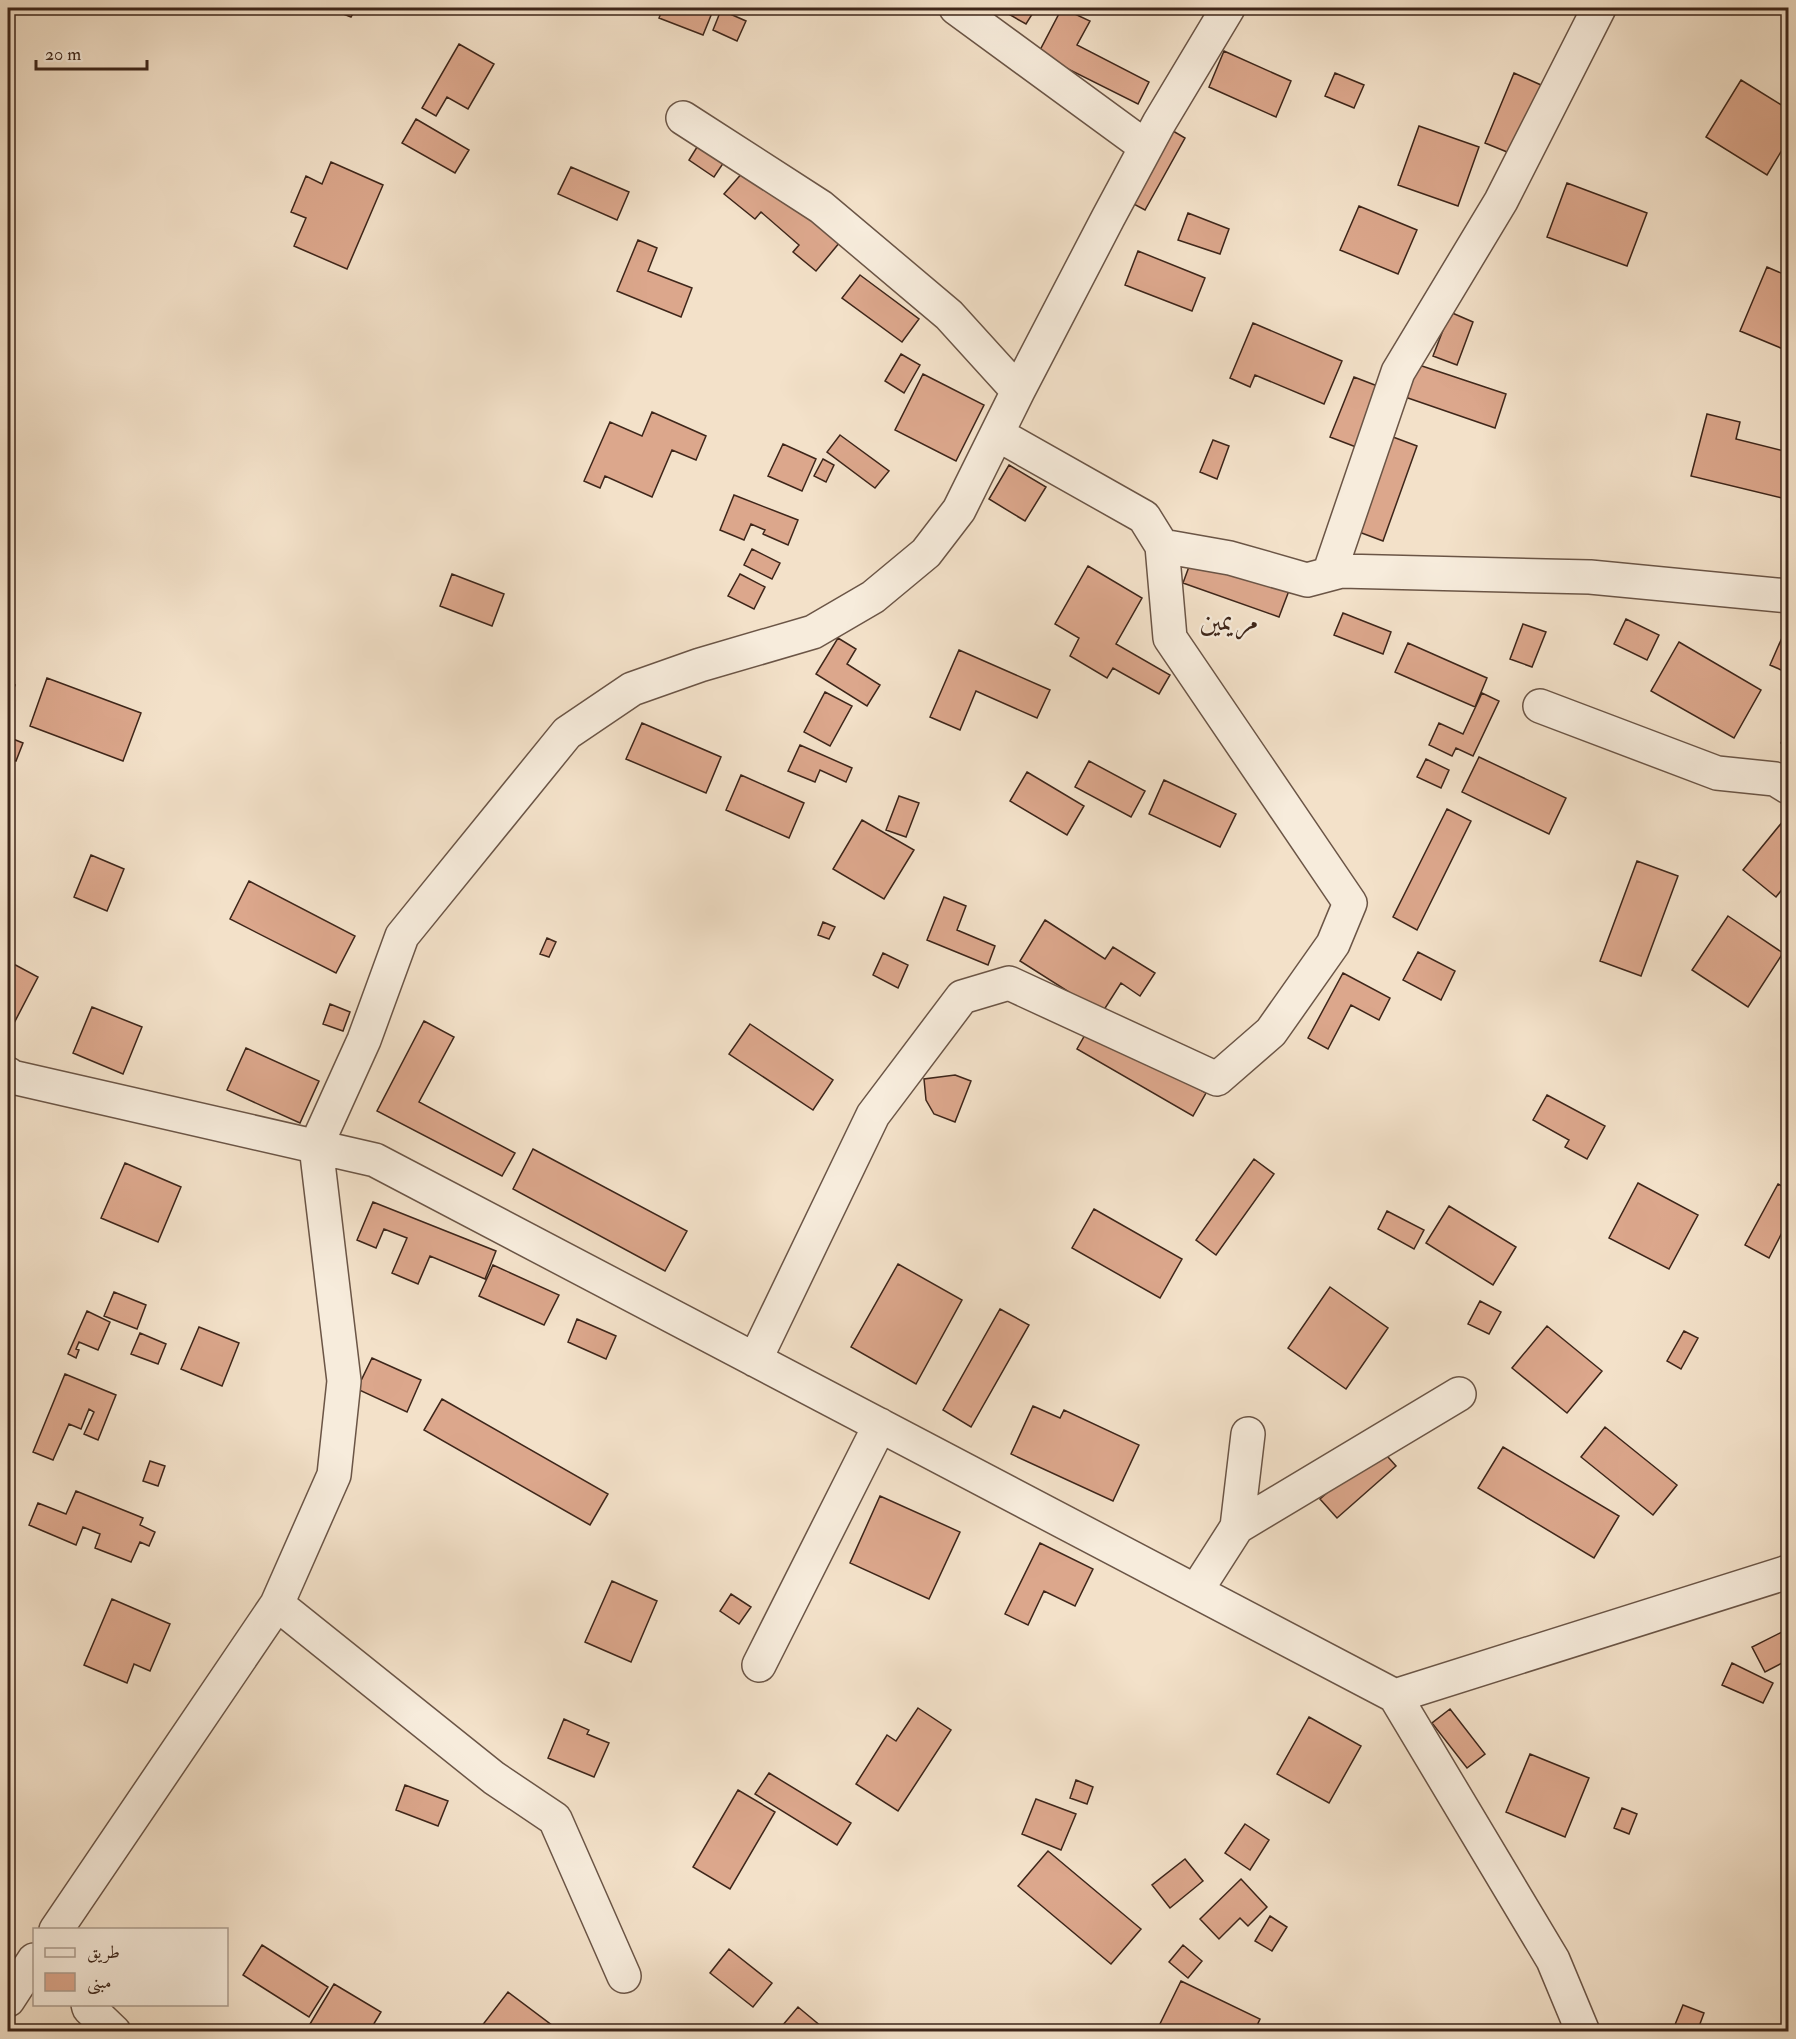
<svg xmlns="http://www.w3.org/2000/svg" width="1796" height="2039" font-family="'IM FELL Double Pica',Amiri,serif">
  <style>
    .building { fill: #dca78c; stroke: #3e261a; stroke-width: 1.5 }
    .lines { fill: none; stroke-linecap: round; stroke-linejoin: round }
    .minor-casing { stroke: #6b5546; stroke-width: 36 }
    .minor { stroke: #f7ecdc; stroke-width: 33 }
    .labels { text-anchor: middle; stroke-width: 4.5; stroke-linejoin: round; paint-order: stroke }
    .quarter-label { font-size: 28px; fill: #3e261a; stroke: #f7ecdc }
  </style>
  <rect width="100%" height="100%" fill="#f3e1c9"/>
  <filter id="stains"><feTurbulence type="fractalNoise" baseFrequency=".00333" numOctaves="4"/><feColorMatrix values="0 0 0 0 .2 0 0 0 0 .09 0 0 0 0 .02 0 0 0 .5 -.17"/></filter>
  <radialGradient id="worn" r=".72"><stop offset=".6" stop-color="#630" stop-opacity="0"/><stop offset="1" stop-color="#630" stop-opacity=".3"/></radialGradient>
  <!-- building -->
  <path class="building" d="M328,8H356L351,17Z
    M663,8H714L703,35L659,18Z
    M746,8H774L747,11Z
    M998,8H1036L1026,24Z
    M1062,8L1090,21L1077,45L1149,82L1138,104L1038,54Z
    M721,10L746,21L737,41L713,30Z
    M459,44L494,64L468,109L447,97L436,116L422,108Z
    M1224,51L1291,81L1276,117L1209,87Z
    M1335,73L1364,85L1354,108L1325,96Z
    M1514,73L1541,85L1512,154L1485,143Z
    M1741,80L1788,109V140L1767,175L1706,137Z
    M416,119L469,150L455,173L402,143Z
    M1419,126L1479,147L1458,206L1398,185Z
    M1168,128L1185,138L1145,210L1128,201Z
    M702,139L728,156L714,177L689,160Z
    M331,162L383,185L347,269L294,246L306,218L291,212L306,176L322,184Z
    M750,164L840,242L816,271L793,252L799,245L761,212L755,219L724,194Z
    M571,167L629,192L617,220L558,194Z
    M1567,183L1647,213L1627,266L1547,237Z
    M1359,206L1417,230L1398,274L1340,250Z
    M1188,213L1229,229L1220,254L1178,240Z
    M638,240L657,248L648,271L692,288L681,317L617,291Z
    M1138,251L1205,278L1192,311L1125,285Z
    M1767,267L1788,276V351L1740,331Z
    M860,275L919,319L902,342L842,298Z
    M1450,312L1473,322L1457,365L1433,356Z
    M1253,323L1342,361L1324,404L1255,375L1250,387L1230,378Z
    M901,354L920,365L904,393L885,381Z
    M1416,364L1506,394L1495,428L1405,397Z
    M923,374L984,405L956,461L895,430Z
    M1354,377L1380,387L1356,447L1330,437Z
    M652,412L706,436L696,460L672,450L652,497L605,476L600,488L584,481L610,422L642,436Z
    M1707,414L1740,422L1736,439L1788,452V475L1782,498L1691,476Z
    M1385,434L1417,446L1383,541L1351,529Z
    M840,435L889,471L875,488L827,452Z
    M1213,440L1229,446L1217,479L1200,472Z
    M783,444L816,459L802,491L768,476Z
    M823,459L834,465L826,482L814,476Z
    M1009,465L1046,487L1025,521L989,499Z
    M734,495L798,520L788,545L763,534L765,530L751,524L744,540L720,530Z
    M752,549L780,563L772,579L744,565Z
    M1194,553L1290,588L1279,617L1183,583Z
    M1088,566L1142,598L1116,644L1170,675L1159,694L1113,668L1107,678L1070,656L1079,638L1055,624Z
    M452,574L504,594L492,626L440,606Z
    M740,574L765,587L754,609L728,596Z
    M1343,613L1391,632L1383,654L1334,635Z
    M1626,619L1659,635L1647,660L1614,644Z
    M1523,624L1546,632L1532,667L1510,659Z
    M1788,624V673L1770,665Z
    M838,638L856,649L847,664L880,685L867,706L816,674Z
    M1679,642L1761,690L1734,738L1651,691Z
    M1408,643L1487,678L1475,707L1395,672Z
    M959,650L1050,690L1037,718L976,691L960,730L930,717Z
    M47,678L141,713L123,761L30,726Z
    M8,682L15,685L8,706Z
    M825,692L852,706L830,746L804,732Z
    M1482,693L1499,701L1473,756L1456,748L1452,756L1429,745L1439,723L1463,734Z
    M642,723L721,757L706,793L626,759Z
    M1788,728V747L1781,743Z
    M8,737L23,743L16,761L8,758Z
    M800,745L852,768L846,782L820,770L815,782L788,771Z
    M1479,757L1566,798L1549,834L1462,792Z
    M1426,759L1449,770L1441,788L1417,777Z
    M1089,761L1145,791L1131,817L1075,787Z
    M1027,772L1084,806L1067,835L1010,801Z
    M741,775L804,803L789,838L726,810Z
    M1164,780L1236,814L1220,847L1149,814Z
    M899,796L919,803L906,837L886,830Z
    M1447,809L1471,821L1417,930L1393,917Z
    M1788,815V882L1776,897L1743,870Z
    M862,820L914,850L884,899L833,869Z
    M91,855L124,869L107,911L74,897Z
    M1637,861L1678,876L1641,976L1600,961Z
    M249,881L355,936L336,973L230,919Z
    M944,897L966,906L957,930L995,946L988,965L927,940Z
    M1728,916L1783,953L1748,1007L1692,970Z
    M1045,920L1105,959L1113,947L1155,973L1140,996L1121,983L1102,1013L1020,961Z
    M823,922L835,927L829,939L818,935Z
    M547,938L556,942L549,957L540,954Z
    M1418,952L1455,971L1441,1000L1403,980Z
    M883,953L908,965L898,988L873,975Z
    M8,961L38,977L12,1027L8,1025Z
    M1343,973L1390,998L1379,1020L1351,1005L1328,1049L1308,1038Z
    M330,1004L350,1012L343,1031L323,1024Z
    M92,1007L142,1027L123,1074L73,1053Z
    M424,1021L454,1037L419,1102L515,1153L502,1176L377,1111Z
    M750,1024L833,1080L813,1110L729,1054Z
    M1090,1026L1206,1093L1193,1116L1077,1049Z
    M246,1048L319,1081L300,1123L227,1090Z
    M955,1075L971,1081L955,1122L934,1114L926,1100L924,1079Z
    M1547,1095L1605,1126L1587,1159L1565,1147L1569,1140L1533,1120Z
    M533,1149L687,1231L665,1271L513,1189Z
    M1254,1159L1274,1174L1216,1255L1196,1240Z
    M125,1163L181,1187L158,1242L101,1218Z
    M1638,1183L1698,1215L1669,1269L1609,1238Z
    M1778,1184L1788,1190V1221L1769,1258L1745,1245Z
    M373,1202L496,1251L485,1279L430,1256L418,1284L392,1273L407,1238L384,1229L376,1248L357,1240Z
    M1449,1206L1516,1247L1493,1285L1426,1243Z
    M1094,1209L1182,1259L1160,1298L1072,1248Z
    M1387,1211L1424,1230L1414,1249L1378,1229Z
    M898,1264L962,1300L916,1384L851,1347Z
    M493,1265L559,1295L544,1325L479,1296Z
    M1330,1287L1388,1328L1346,1389L1288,1348Z
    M114,1292L146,1305L137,1329L104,1316Z
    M1480,1301L1501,1312L1489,1334L1468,1324Z
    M1000,1309L1029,1325L971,1427L943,1410Z
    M87,1311L110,1322L98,1350L79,1342L76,1349L79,1350L76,1358L68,1354Z
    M577,1319L616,1336L606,1359L568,1342Z
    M1547,1326L1602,1371L1567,1413L1512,1368Z
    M199,1327L239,1343L222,1386L181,1369Z
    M1684,1331L1698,1338L1681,1369L1667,1361Z
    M140,1333L166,1344L158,1364L131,1354Z
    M372,1358L421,1380L407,1412L357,1389Z
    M65,1374L116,1395L98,1440L84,1434L94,1412L89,1409L81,1429L69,1424L53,1460L33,1452Z
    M442,1399L608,1494L590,1525L424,1430Z
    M1033,1406L1060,1418L1064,1410L1139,1445L1113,1501L1011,1454Z
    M1605,1427L1677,1485L1653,1515L1581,1457Z
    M1379,1447L1396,1466L1337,1518L1320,1499Z
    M1503,1447L1619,1516L1594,1558L1478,1488Z
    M150,1461L165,1466L158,1486L143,1481Z
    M76,1491L143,1518L140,1525L155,1532L149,1546L140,1542L131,1562L95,1548L100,1534L83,1527L76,1545L29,1525L38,1503L66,1514Z
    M880,1496L960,1532L929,1599L850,1563Z
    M1040,1543L1093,1569L1075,1606L1044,1591L1028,1625L1005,1614Z
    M612,1581L657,1601L631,1662L585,1642Z
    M731,1594L751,1607L739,1624L720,1611Z
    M112,1599L170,1624L150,1671L134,1664L127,1683L84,1665Z
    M1788,1629V1660L1765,1672L1752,1647Z
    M1732,1663L1773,1683L1763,1703L1722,1685Z
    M918,1708L951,1730L898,1811L856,1784L887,1735L896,1741Z
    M1450,1709L1485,1754L1467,1768L1432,1723Z
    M1309,1717L1361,1746L1329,1803L1277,1774Z
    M564,1719L589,1730L587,1734L609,1743L594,1777L548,1758Z
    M1530,1754L1589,1778L1565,1837L1506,1812Z
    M769,1773L851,1823L837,1845L755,1794Z
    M1076,1780L1093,1787L1087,1804L1070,1798Z
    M405,1785L448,1801L438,1826L396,1810Z
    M738,1790L775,1812L730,1889L693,1867Z
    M1036,1799L1076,1814L1061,1850L1022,1834Z
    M1622,1808L1637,1814L1629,1834L1614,1828Z
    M1245,1824L1269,1840L1250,1870L1225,1853Z
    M1048,1851L1141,1929L1111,1964L1018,1886Z
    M1185,1859L1203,1881L1170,1908L1152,1885Z
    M1241,1879L1267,1907L1248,1926L1240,1918L1219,1939L1200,1919Z
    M1270,1916L1287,1927L1272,1951L1255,1941Z
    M262,1945L328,1987L309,2017L243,1975Z
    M1183,1945L1202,1961L1188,1978L1169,1962Z
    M729,1949L772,1983L753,2007L710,1973Z
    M1181,1981L1260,2019L1254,2032H1156Z
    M334,1984L381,2012L369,2032H323L310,2024Z
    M508,1992L557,2029L555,2032H488L481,2027Z
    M1683,2005L1704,2013L1697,2032H1672Z
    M798,2007L828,2032H777Z
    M464,2025L474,2032H460Z
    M1728,2025L1742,2032H1726Z"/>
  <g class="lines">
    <defs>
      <path id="minor" d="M956,8L1146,147
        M683,118L821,207L949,315L1018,391
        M1162,546L1230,558L1307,580L1341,571L1590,577L1788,596
        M1329,574L1398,372L1501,201L1599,8
        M1540,706L1717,773L1775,779L1788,787
        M8,1074L12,1077L375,1160L1395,1696L1553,1960L1583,2032
        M755,1360L873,1115L962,997L1009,983L1217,1079L1271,1032L1333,944L1350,903L1170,638L1162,546L1144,517L997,434
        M1237,1527L1248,1434
        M1196,1591L1237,1527L1459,1394
        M277,1604L494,1778L555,1819L624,1976
        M759,1665L880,1425
        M1395,1696L1788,1572
        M56,1930L277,1604L334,1475L344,1381L316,1146L364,1040L402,936L567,733L632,689L700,665L813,632L873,597L926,553L959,510L1018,391L1108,218L1159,123L1228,8
        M8,2000L34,1960
        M88,2004L89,2008L114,2032"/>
    </defs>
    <!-- minor casing -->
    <use href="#minor" class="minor-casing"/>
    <!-- minor -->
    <use href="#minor" class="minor"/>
  </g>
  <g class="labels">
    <!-- quarter labels -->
    <g class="quarter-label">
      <text x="1229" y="630">مريمين</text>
    </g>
  </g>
  <!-- margin -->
  <rect width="1796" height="2039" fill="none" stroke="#f3e1c9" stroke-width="30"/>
  <rect x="9" y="9" width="1778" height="2021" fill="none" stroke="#3e261a" stroke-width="3"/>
  <rect x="15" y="15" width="1766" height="2009" fill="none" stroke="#3e261a" stroke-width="1.5"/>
  <!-- legend -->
  <rect x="33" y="1928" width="195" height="78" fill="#f7ecdc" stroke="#ad9d8e" stroke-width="1.5"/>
  <rect x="45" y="1948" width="30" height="9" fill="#f7ecdc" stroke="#ad9d8e" stroke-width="1.5"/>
  <text x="87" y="1958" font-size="18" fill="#3e261a">طريق</text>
  <rect x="45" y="1973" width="30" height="18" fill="#dca78c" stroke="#ad9d8e" stroke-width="1.5"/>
  <text x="87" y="1988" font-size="18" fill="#3e261a">مبنى</text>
  <!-- scale -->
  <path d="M36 60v9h111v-9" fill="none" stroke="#3e261a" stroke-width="3"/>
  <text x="45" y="60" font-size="18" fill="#3e261a" stroke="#f7ecdc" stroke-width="4.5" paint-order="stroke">20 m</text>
  <rect width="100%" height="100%" filter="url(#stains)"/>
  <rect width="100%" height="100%" fill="url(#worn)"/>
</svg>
